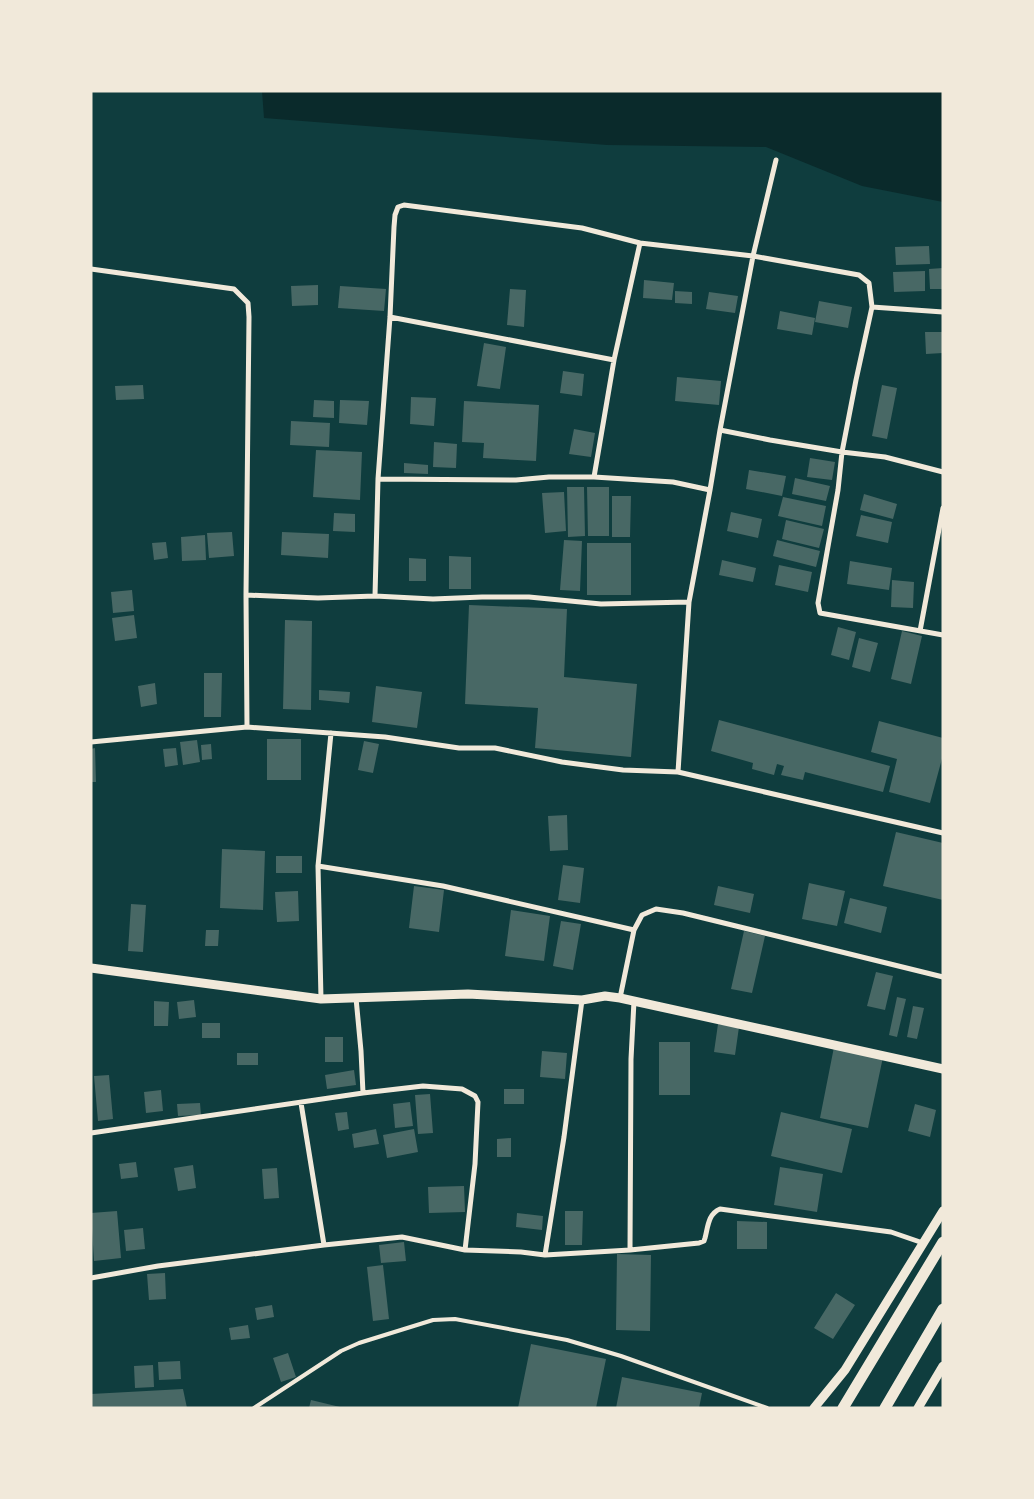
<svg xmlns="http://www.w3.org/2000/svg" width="1034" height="1499" font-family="'PT Sans Narrow',sans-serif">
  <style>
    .water { fill: #0a2a2b }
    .building { fill: #486865 }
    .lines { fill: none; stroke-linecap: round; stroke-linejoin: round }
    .service { stroke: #f1e9da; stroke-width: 4 }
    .minor { stroke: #f1e9da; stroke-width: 5 }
    .tertiary { stroke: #f1e9da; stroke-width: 9 }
    .trunk { stroke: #f1e9da; stroke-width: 11 }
  </style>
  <rect width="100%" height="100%" fill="#0f3d3e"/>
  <!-- water -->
  <path class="water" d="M262,91H943V202L862,186L766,147L607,145L264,118Z"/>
  <!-- building -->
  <path class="building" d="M929,246L930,264L896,265L895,247Z
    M943,268V289H930L929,269Z
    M925,271V291L894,292L893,272Z
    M644,280L674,283L672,300L643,298Z
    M318,285V305L292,306L291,286Z
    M340,286L386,289L384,311L338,308Z
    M510,289L526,290L524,327L507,325Z
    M675,291L692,292V304L675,303Z
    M709,292L738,296L735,313L706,309Z
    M819,301L852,307L848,328L815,322Z
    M780,311L815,318L812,335L777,329Z
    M925,332H943V353L926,354Z
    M484,343L506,347L500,389L477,386Z
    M563,371L584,374L582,396L560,393Z
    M677,377L721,381L719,405L675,401Z
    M143,385L144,399L116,400L115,386Z
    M882,385L897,388L887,439L872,436Z
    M411,397L436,398L434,426L410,424Z
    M314,400L334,401V418L313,417Z
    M340,400L369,401L367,425L339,423Z
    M464,401L539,405L536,461L483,458L484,443L462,442Z
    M291,421L330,423L329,447L290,445Z
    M574,429L595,433L591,457L569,454Z
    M434,442L457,444L456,468L433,467Z
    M316,450L362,452L360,500L313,497Z
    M810,458L835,462L832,480L807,477Z
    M404,463L428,465V474L404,473Z
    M749,470L786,476L782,496L746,489Z
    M795,478L830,486L826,501L792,494Z
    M567,487H584L585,536L568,537Z
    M587,487H609V536H588Z
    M564,492L566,531L545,533L542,493Z
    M864,494L897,504L893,519L860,510Z
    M612,496H631L630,537H612Z
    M783,497L826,506L822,526L778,516Z
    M731,512L762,519L758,538L727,531Z
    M334,513L355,514V532L333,531Z
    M861,515L892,522L888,543L856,536Z
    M786,520L824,529L819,548L782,539Z
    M232,532L234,556L209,558L207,533Z
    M282,532L329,534L328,558L281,555Z
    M205,535L206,560L182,561L181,537Z
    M564,540L582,541L580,591L560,590Z
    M777,540L820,551L816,567L773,556Z
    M166,542L168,558L154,560L152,543Z
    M587,543H631V595H587Z
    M449,556L471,557V589H449Z
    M409,558L426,559V581H409Z
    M722,560L756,568L753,582L719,575Z
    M850,561L892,568L889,590L847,584Z
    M779,565L812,572L808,592L775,585Z
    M892,580L914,582L913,608L891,607Z
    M132,590L134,611L113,613L111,592Z
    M469,605L567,609L564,677L637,684L631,757L535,748L538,708L465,704Z
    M134,615L137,638L115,641L112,618Z
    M285,620L312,621L311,710L283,709Z
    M838,627L856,632L849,660L831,655Z
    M902,631L922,636L911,684L891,679Z
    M859,638L878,643L870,672L852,667Z
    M204,673H222L221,717H204Z
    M155,683L157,704L141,707L138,686Z
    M376,686L422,692L417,728L372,722Z
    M319,690L350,692L349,703L319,700Z
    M719,720L890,766L883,792L805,772L803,780L781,775L784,766L777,764L774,775L752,769L753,763L711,751Z
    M879,721L943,738V755L930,803L889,792L897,759L871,752Z
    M267,739H301V780H267Z
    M197,740L200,762L183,765L180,742Z
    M364,741L379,744L373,773L358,770Z
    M211,744L212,759L202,760L201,745Z
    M95,748L96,782H91V749Z
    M176,748L178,765L165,767L163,749Z
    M567,815L568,850L550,851L548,816Z
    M896,832L943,843V900L883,886Z
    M222,849L265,851L263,910L220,908Z
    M276,856H302V873H276Z
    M563,865L584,868L580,903L558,900Z
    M809,883L845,891L837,926L802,919Z
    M414,886L444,890L439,932L409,928Z
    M718,886L754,894L750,913L714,905Z
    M298,891L299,921L277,922L275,892Z
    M850,898L887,907L881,933L844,923Z
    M131,904L146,905L143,952L128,951Z
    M511,910L550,916L544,961L505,956Z
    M561,921L581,924L573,970L553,966Z
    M206,930H219L218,946H205Z
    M744,931L765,936L752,993L731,989Z
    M876,972L893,976L885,1010L867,1006Z
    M897,997L906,999L897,1037L889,1035Z
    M194,1000L196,1017L179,1019L177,1002Z
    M154,1001L169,1002L168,1026H154Z
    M913,1006L924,1008L917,1039L907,1037Z
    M202,1023H220V1038H202Z
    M718,1024L739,1027L735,1055L714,1052Z
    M325,1037H343V1062H325Z
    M659,1042H690V1095H659Z
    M834,1047L883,1057L868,1128L820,1118Z
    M542,1051L567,1053L565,1079L540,1077Z
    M237,1053H258V1065H237Z
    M354,1070L356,1085L327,1089L325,1075Z
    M109,1075L113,1119L98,1121L94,1076Z
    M504,1089H524V1104H504Z
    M161,1090L163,1111L146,1113L144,1092Z
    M430,1094L433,1133L418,1134L415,1095Z
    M410,1102L413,1126L395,1128L393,1104Z
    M200,1103L201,1115L178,1116L177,1104Z
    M915,1104L936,1110L930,1137L908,1131Z
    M347,1112L349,1129L338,1131L335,1113Z
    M781,1112L852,1129L842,1173L771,1156Z
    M376,1129L379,1144L354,1148L352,1134Z
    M414,1129L418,1152L387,1158L383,1135Z
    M511,1138V1157H497V1139Z
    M136,1162L138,1177L121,1179L119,1164Z
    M193,1165L196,1188L178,1191L174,1168Z
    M780,1167L823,1174L817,1212L774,1205Z
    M277,1168L279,1198L264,1199L262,1169Z
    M464,1186L465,1212L429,1213L428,1187Z
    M117,1211L121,1258L94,1261L91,1213Z
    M565,1211H583L582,1245H565Z
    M517,1213L543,1216L542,1230L516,1227Z
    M737,1221L767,1222V1249H737Z
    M143,1228L145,1249L126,1251L124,1230Z
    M404,1242L406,1261L381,1263L379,1245Z
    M617,1254L651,1255L650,1331L616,1330Z
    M383,1265L389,1319L373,1321L367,1267Z
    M165,1273L166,1299L149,1300L147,1274Z
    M836,1293L855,1305L833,1339L814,1328Z
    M272,1305L274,1317L257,1320L255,1308Z
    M248,1325L250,1338L231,1340L229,1328Z
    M531,1344L606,1359L596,1408H518Z
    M288,1353L296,1377L281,1382L273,1358Z
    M180,1361L181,1379L159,1380L158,1362Z
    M153,1365L154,1387L135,1388L134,1366Z
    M622,1377L702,1393L699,1408H616Z
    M183,1389L187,1408H91V1394Z
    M311,1400L340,1407V1408H309Z"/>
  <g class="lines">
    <!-- service -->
    <path class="service" d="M254,1408L341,1351L359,1343L433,1320L455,1319L567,1340L621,1356L767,1408"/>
    <!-- minor -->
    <path class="minor" d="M91,269L234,289L248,303L249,317L246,595
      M872,307L943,312
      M390,317L614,360
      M720,430L753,256L776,160
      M943,472L885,457L842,452L770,440L720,430L710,490L689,602L601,604L529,597H482L433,599L375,596L318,598L246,595L247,727L385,737L459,748H495L562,762L623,770L678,772L943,833
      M594,477L614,360L640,243
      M378,479L390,317L394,227L395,215L398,207L404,205L582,228L640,243L753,256L859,275L869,283L872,307L856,380L842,452L838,490L818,603L820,613L943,635
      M375,596L378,479L516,480L549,477H594L673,482L710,490
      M920,631L943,508
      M91,742L247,727
      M678,772L689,602
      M318,866L443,886L634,930
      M356,998L361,1051L363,1093
      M620,998L634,930L642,915L656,909L683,913L943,977
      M321,999L318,866L331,733
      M301,1103L324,1245
      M91,1133L363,1093L423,1086L462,1089L475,1096L478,1102L475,1164L465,1250
      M630,1250L631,1059L634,1001
      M545,1255L564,1137L582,1000
      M91,1278L158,1266L324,1245L402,1237L465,1250L521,1252L545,1255L630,1250L699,1243L704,1241L705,1238C708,1227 708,1214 720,1209L891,1232L923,1243"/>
    <!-- tertiary -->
    <path class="tertiary" d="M91,968L321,999L468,994L582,1000L605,996L620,998L943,1069
      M814,1408L845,1370L943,1211
      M918,1408L943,1366"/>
    <!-- trunk -->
    <path class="trunk" d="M843,1408L943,1242
      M885,1408L943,1309"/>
  </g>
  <!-- border -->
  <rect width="1034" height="1499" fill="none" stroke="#f1e9da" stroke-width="185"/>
</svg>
